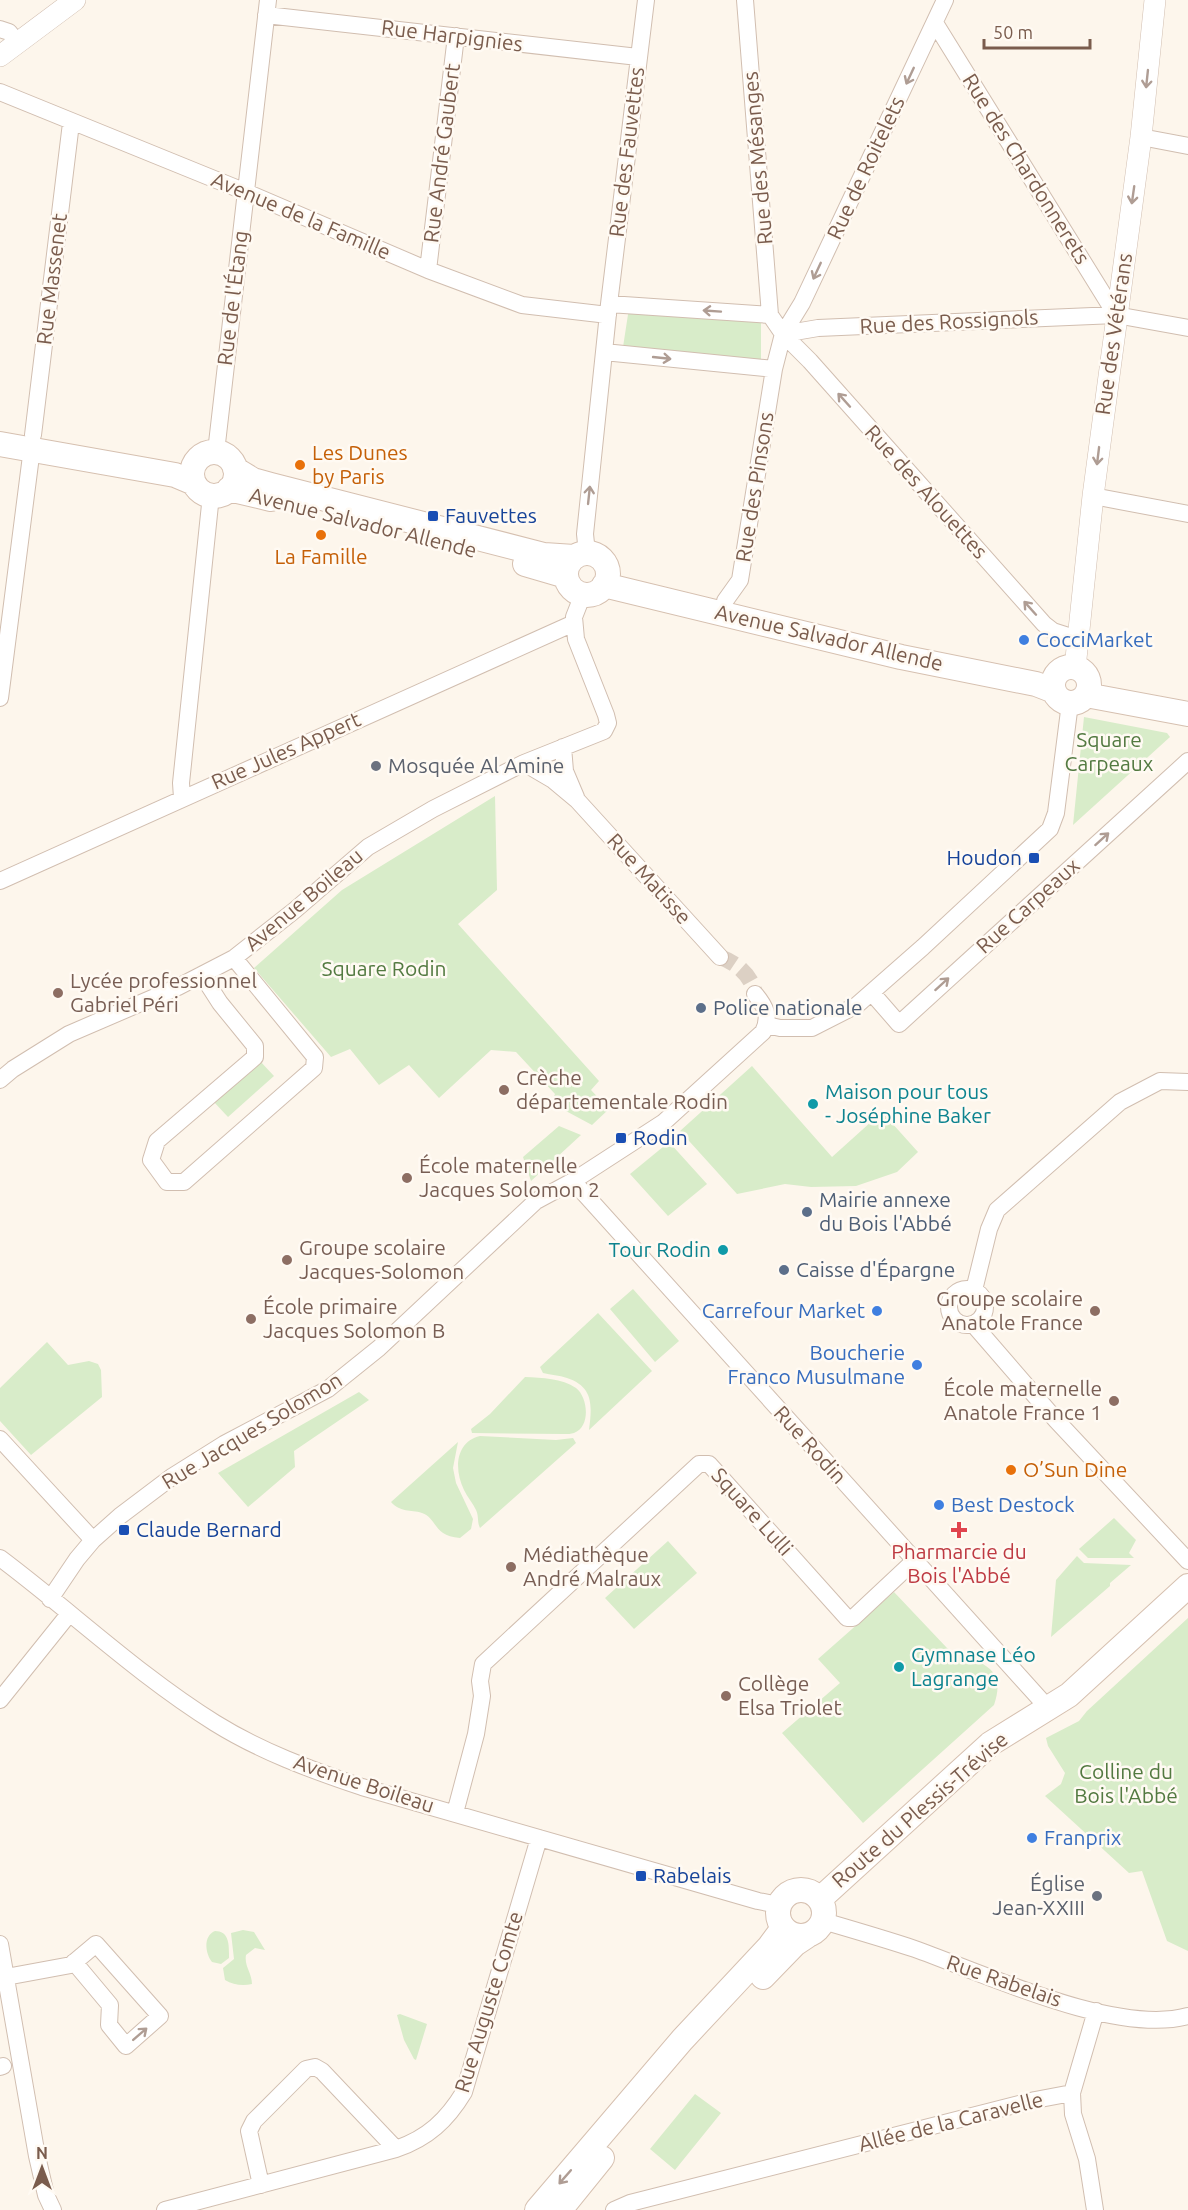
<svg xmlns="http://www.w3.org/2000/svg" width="1188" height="2210" font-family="Ubuntu,sans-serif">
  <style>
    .green { fill: #d8ecc9 }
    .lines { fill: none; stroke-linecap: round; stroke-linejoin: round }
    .minor-tunnel { stroke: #dcd0c4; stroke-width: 16; stroke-dasharray: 16 8; stroke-linecap: butt }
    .minor-casing { stroke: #d1beb0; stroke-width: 18 }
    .tertiary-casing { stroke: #d1beb0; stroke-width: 22 }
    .secondary-casing { stroke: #d6c0b0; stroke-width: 26 }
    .minor { stroke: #fff; stroke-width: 16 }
    .tertiary { stroke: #fff; stroke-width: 21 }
    .secondary { stroke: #fff; stroke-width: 24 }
    .oneway { stroke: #af9d94 }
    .food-dot { fill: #e8710a; stroke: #fffaf3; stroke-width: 2 }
    .transit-dot { fill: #1a4fb4; stroke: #fffaf3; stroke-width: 2 }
    .shop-dot { fill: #3f7fe0; stroke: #fffaf3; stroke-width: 2 }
    .worship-dot { fill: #6b7280; stroke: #fffaf3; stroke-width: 2 }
    .education-dot { fill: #8d6e63; stroke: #fffaf3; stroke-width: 2 }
    .service-dot { fill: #5c6f8a; stroke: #fffaf3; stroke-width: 2 }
    .culture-dot { fill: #0f9aa8; stroke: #fffaf3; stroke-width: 2 }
    .health-dot { fill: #e0444e; stroke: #fffaf3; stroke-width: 2 }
    .labels { text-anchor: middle; stroke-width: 5; stroke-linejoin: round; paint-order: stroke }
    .street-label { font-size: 21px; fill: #7a5c4d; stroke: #fffaf3 }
    .food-label { font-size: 21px; fill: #c56008; stroke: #fffaf3; text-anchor: start }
    .transit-label { font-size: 21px; fill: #164399; stroke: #fffaf3; text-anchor: start }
    .shop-label { font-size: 21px; fill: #366cbe; stroke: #fffaf3; text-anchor: start }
    .park-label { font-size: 21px; fill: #537a41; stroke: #fffaf3 }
    .worship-label { font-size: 21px; fill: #5b616d; stroke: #fffaf3; text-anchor: start }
    .education-label { font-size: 21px; fill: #785e54; stroke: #fffaf3; text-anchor: start }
    .service-label { font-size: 21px; fill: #4e5e75; stroke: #fffaf3; text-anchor: start }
    .culture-label { font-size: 21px; fill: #0d838f; stroke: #fffaf3; text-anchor: start }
    .health-label { font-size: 21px; fill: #be3a42; stroke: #fffaf3 }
  </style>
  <rect width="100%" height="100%" fill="#fdf6ec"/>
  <!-- green -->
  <path class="green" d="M629,308L761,319V363L623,347Z
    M1084,717L1167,733L1170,737L1073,825Z
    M495,796L497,890L458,924L599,1081L591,1090L609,1109L592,1125L551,1103L555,1094L516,1052L491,1050L439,1098L409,1065L379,1085L350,1049L331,1057L254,968L342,890Z
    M259,1060L274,1076L228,1117L213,1101Z
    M752,1066L832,1157L882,1112L918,1152L897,1172L856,1186L811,1187L785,1184L737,1194L680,1131Z
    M559,1126L581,1135L531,1181L523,1157Z
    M669,1142L707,1184L668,1216L630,1174Z
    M633,1289L679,1341L655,1362L610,1309Z
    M598,1313L652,1371L589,1430C592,1406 594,1387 567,1378C559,1375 551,1375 543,1373L540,1367Z
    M47,1342L68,1365L89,1361L98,1364L101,1370L102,1397L31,1455L0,1421V1388Z
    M525,1377C542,1378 562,1378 576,1388C588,1397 591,1427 574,1433C571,1434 568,1434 564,1434L472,1433L471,1429L490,1414Z
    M359,1392L369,1400L294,1451L295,1467L248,1507L218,1473Z
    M480,1436L556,1440L573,1438L576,1443L480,1528C477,1522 479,1516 476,1510C473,1503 467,1497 464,1490C454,1470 455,1442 480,1436Z
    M458,1442L453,1468L456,1483L473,1519L471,1529L460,1538C433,1536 437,1518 422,1513C410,1509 401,1513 391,1502Z
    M1114,1518L1136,1540L1129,1553L1134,1558H1088L1079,1549Z
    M668,1541L697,1573L634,1629L605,1598Z
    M1077,1556L1084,1563L1131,1565L1110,1583V1586L1051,1637L1056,1580Z
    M894,1592L947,1648C972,1663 1009,1661 994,1705L863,1823L782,1733L840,1683L818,1659Z
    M1188,1618V1951L1167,1941L1142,1871L1129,1873L1045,1796L1061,1784L1065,1773L1048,1746L1046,1738L1079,1721L1087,1711Z
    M243,1930L254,1932L265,1950L255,1948L246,1955C244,1966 252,1973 252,1984C243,1986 233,1985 225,1980L223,1968L234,1959L231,1933Z
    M215,1931C230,1931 229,1946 229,1958L221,1964L212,1962C205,1953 203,1936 215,1931Z
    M400,2014L427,2024L416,2060L414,2059L404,2040L397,2015Z
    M695,2094L721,2113L675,2170L650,2149Z"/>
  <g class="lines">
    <!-- minor-tunnel -->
    <path class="minor-tunnel" d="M720,957C737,963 752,976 755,994"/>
    <defs>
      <path id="minor" d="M266,15L638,57
        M935,23L1116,315
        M0,29L9,32L17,42
        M0,92L246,192L428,270L522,305L608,315
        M1141,137L1188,146
        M428,270L456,36
        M609,304L770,315
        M783,334L810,361L1044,624L1053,631L1078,639
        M783,334L818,328L1116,315L1188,328
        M783,334L802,303L945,0
        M604,352L774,369
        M33,435L71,123
        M216,452L268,0
        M1093,496L1188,514
        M587,553L585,534L609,304L646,0
        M725,601L740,580L774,369L783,334L770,315L745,0
        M0,698L32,448
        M563,747L565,771L576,797
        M524,763L553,780L577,800L720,957
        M182,798L181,783L211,495
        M0,881L574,623
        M202,975L220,1003L255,1046V1057L157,1141L151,1160L167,1182H184L314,1068L315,1057L234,958
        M872,993L899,1024L1188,761
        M767,1025L780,1028H812L857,1005L923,947L1050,829L1056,813L1070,703
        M0,1080L13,1069L69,1034L178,987L234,958L295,910L368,847L433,809L524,763L604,731L608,723L606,715L576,639L574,617L583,594
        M573,1181L1048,1708
        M949 1307a18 18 0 1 1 36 0a18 18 0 1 1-36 0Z
        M974,1290L989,1229L997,1210L1120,1102L1160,1081L1188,1082
        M973,1324L1056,1420L1188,1561
        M0,1439L93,1540
        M0,1558C72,1612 138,1675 215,1723C260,1751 311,1770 362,1787L758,1901L779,1905
        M50,1599L77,1559L93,1540L120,1516L173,1476L224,1444L328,1389L379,1348L536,1201L573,1181L664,1122L763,1032C771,1016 765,1006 755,994
        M0,1700L69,1614
        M455,1813L476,1734L482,1696L480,1681L483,1664L699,1464H709L847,1618H853L915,1560
        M823,1921C854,1930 885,1939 915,1949C985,1974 1117,2036 1188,2016
        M0,1944L37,2156L46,2195L53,2210
        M6,1977L71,1965L96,1944L160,2016L126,2046L109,2025L110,2005L74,1962
        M0,2067L3,2066
        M261,2185L249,2131L254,2121L306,2069L315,2067L322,2071L396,2149
        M165,2210L396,2149C428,2138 447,2120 464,2092L539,1838
        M614,2210L630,2203L1035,2100L1072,2093
        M1095,2210L1087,2159L1073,2114L1072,2093L1096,2011"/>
      <path id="tertiary" d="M0,56L75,0
        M1075,668L1093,496L1141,137L1155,0"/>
      <path id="secondary" d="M0,444L175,475L194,483
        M192 474a22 22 0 1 1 44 0a22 22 0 1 1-44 0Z
        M235,469L253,480L271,485L544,555L574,557
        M229,489L271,499
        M566 574a21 21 0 1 1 42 0a21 21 0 1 1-42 0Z
        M525,564L566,576
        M604,585L901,657L1036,684L1054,691
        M1053 685a18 18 0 1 1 36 0a18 18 0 1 1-36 0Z
        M1086,695L1188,714
        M778 1913a23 23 0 1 1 46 0a23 23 0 1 1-46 0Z
        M820,1899L990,1744L1069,1695L1188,1586
        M763,1977L795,1944L807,1936
        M537,2210L682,2040L769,1947L783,1928
        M560,2210L602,2158"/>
    </defs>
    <!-- minor casing -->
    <use href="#minor" class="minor-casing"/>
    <!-- tertiary casing -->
    <use href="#tertiary" class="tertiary-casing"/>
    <!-- secondary casing -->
    <use href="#secondary" class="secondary-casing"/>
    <!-- minor -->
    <use href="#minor" class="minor"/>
    <!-- tertiary -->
    <use href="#tertiary" class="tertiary"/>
    <!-- secondary -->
    <use href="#secondary" class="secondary"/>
  </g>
  <!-- one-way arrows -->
  <defs><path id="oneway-shaft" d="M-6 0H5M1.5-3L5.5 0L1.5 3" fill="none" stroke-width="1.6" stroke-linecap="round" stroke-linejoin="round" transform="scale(1.5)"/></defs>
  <g class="oneway">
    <use href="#oneway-shaft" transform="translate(910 76) rotate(115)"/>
    <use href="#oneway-shaft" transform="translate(1147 79) rotate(96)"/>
    <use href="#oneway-shaft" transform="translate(1133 195) rotate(98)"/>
    <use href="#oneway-shaft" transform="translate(817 271) rotate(115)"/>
    <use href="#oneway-shaft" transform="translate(712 311) rotate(-176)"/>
    <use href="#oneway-shaft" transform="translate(662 358) rotate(6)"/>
    <use href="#oneway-shaft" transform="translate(844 400) rotate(-132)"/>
    <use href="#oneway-shaft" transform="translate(1098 456) rotate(97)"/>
    <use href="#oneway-shaft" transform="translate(589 495) rotate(-84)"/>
    <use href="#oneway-shaft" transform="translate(1030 608) rotate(-132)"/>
    <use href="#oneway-shaft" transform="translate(1102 839) rotate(-42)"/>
    <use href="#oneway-shaft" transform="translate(942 984) rotate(-42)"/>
    <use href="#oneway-shaft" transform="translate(140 2034) rotate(-41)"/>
    <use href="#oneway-shaft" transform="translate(565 2177) rotate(131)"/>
  </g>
  <!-- markers -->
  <g class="food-dot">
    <circle cx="300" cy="465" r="6"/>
    <circle cx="321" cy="535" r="6"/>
    <circle cx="1011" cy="1470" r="6"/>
  </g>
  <g class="transit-dot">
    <rect x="427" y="510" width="12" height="12" rx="3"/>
    <rect x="1028" y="852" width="12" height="12" rx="3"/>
    <rect x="615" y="1132" width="12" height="12" rx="3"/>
    <rect x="118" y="1524" width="12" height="12" rx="3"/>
    <rect x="635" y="1870" width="12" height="12" rx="3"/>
  </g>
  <g class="shop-dot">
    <circle cx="1024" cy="640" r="6"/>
    <circle cx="877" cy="1311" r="6"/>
    <circle cx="917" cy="1365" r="6"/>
    <circle cx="939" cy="1505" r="6"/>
    <circle cx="1032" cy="1838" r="6"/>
  </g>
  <g class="worship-dot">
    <circle cx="376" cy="766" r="6"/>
    <circle cx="1097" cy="1896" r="6"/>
  </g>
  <g class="education-dot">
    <circle cx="58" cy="993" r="6"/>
    <circle cx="504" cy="1090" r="6"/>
    <circle cx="407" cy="1178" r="6"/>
    <circle cx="287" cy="1260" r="6"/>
    <circle cx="1095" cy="1311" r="6"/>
    <circle cx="251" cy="1319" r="6"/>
    <circle cx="1114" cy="1401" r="6"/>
    <circle cx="511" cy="1567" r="6"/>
    <circle cx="726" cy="1696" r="6"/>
  </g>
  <g class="service-dot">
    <circle cx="701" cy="1008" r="6"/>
    <circle cx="807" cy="1212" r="6"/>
    <circle cx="784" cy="1270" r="6"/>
  </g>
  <g class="culture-dot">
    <circle cx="813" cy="1104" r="6"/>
    <circle cx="723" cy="1250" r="6"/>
    <circle cx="899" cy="1667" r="6"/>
  </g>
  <path class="health-dot" d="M956 1521h6v6h6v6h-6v6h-6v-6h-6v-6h6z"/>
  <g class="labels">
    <!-- street labels -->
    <g class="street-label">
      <text transform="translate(452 36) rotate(7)" y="7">Rue Harpignies</text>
      <text transform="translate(627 152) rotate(-83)" y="7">Rue des Fauvettes</text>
      <text transform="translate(442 153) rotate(-83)" y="7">Rue André Gaubert</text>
      <text transform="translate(758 158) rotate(-95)" y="7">Rue des Mésanges</text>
      <text transform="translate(866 168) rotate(-65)" y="7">Rue de Roitelets</text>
      <text transform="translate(1026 169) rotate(58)" y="7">Rue des Chardonnerets</text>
      <text transform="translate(301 216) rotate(23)" y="7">Avenue de la Famille</text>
      <text transform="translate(52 279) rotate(-83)" y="7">Rue Massenet</text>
      <text transform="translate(233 298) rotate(-83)" y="7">Rue de l'Étang</text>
      <text transform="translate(949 322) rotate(-3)" y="7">Rue des Rossignols</text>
      <text transform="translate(1114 334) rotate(-82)" y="7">Rue des Vétérans</text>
      <text transform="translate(755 487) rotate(-81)" y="7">Rue des Pinsons</text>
      <text transform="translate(926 492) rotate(48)" y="7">Rue des Alouettes</text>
      <text transform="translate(363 523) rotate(14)" y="7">Avenue Salvador Allende</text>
      <text transform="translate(829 638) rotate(13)" y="7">Avenue Salvador Allende</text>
      <text transform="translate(286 751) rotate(-24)" y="7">Rue Jules Appert</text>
      <text transform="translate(649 879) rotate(48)" y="7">Rue Matisse</text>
      <text transform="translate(304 900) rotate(-40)" y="7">Avenue Boileau</text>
      <text transform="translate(1028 906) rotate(-42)" y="7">Rue Carpeaux</text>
      <text transform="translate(252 1431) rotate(-31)" y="7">Rue Jacques Solomon</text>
      <text transform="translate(810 1445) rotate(48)" y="7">Rue Rodin</text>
      <text transform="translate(752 1512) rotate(48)" y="7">Square Lulli</text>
      <text transform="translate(364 1784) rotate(18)" y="7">Avenue Boileau</text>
      <text transform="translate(920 1810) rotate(-41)" y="7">Route du Plessis-Trévise</text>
      <text transform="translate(1004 1981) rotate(19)" y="7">Rue Rabelais</text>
      <text transform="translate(489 2002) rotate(-73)" y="7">Rue Auguste Comte</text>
      <text transform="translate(951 2122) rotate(-14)" y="7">Allée de la Caravelle</text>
    </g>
    <!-- food labels -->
    <g class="food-label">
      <text x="312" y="460">Les Dunes<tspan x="312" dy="24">by Paris</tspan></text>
      <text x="321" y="564" text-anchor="middle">La Famille</text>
      <text x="1023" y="1477">O’Sun Dine</text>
    </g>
    <!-- transit labels -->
    <g class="transit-label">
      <text x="445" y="523">Fauvettes</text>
      <text x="1022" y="865" text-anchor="end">Houdon</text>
      <text x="633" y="1145">Rodin</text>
      <text x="136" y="1537">Claude Bernard</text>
      <text x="653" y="1883">Rabelais</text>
    </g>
    <!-- shop labels -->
    <g class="shop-label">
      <text x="1036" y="647">CocciMarket</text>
      <text x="865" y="1318" text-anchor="end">Carrefour Market</text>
      <text x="905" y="1360" text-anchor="end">Boucherie<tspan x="905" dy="24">Franco Musulmane</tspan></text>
      <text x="951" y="1512">Best Destock</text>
      <text x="1044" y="1845">Franprix</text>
    </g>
    <!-- park labels -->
    <g class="park-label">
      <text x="1109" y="747">Square<tspan x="1109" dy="24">Carpeaux</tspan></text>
      <text x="384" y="976">Square Rodin</text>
      <text x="1126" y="1779">Colline du<tspan x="1126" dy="24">Bois l'Abbé</tspan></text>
    </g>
    <!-- worship labels -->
    <g class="worship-label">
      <text x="388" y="773">Mosquée Al Amine</text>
      <text x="1085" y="1891" text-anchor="end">Église<tspan x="1085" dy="24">Jean-XXIII</tspan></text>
    </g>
    <!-- education labels -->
    <g class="education-label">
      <text x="70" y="988">Lycée professionnel<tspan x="70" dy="24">Gabriel Péri</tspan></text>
      <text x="516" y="1085">Crèche<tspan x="516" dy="24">départementale Rodin</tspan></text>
      <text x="419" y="1173">École maternelle<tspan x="419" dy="24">Jacques Solomon 2</tspan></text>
      <text x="299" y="1255">Groupe scolaire<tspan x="299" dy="24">Jacques-Solomon</tspan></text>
      <text x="1083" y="1306" text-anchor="end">Groupe scolaire<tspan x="1083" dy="24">Anatole France</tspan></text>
      <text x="263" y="1314">École primaire<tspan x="263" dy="24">Jacques Solomon B</tspan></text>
      <text x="1102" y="1396" text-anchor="end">École maternelle<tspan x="1102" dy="24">Anatole France 1</tspan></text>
      <text x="523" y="1562">Médiathèque<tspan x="523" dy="24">André Malraux</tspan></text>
      <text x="738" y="1691">Collège<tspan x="738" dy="24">Elsa Triolet</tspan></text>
    </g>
    <!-- service labels -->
    <g class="service-label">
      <text x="713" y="1015">Police nationale</text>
      <text x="819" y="1207">Mairie annexe<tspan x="819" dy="24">du Bois l'Abbé</tspan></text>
      <text x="796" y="1277">Caisse d'Épargne</text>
    </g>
    <!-- culture labels -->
    <g class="culture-label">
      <text x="825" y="1099">Maison pour tous<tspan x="825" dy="24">- Joséphine Baker</tspan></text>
      <text x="711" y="1257" text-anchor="end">Tour Rodin</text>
      <text x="911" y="1662">Gymnase Léo<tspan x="911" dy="24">Lagrange</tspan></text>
    </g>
    <!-- health labels -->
    <g class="health-label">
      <text x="959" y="1559">Pharmarcie du<tspan x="959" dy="24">Bois l'Abbé</tspan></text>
    </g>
  </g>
  <!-- north arrow -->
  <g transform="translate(42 2168)" stroke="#fffaf3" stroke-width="4.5" paint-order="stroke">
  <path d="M0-4.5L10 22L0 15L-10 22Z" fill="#7a5c4d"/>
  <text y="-9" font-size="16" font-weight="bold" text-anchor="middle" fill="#7a5c4d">N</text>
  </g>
  <!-- scale -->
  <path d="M984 39v9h106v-9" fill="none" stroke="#7a5c4d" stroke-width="3"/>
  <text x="993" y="39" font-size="18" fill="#7a5c4d" stroke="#fffaf3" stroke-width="4.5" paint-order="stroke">50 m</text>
</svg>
